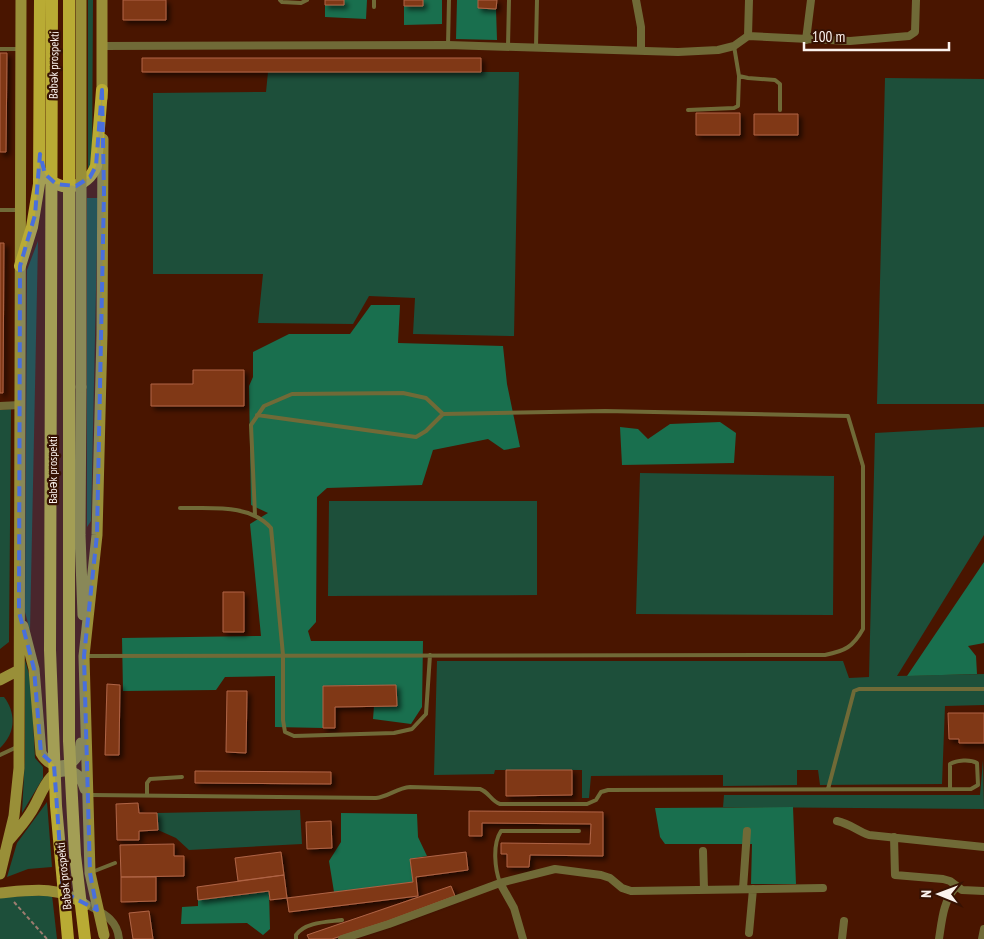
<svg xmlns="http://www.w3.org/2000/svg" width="984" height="939" font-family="'PT Sans Narrow',sans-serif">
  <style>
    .green { fill: #1d4f3a }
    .forest { fill: #196f4e }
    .building { fill: #803919; stroke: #b06445; filter: url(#shadow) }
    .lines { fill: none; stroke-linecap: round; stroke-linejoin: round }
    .path { stroke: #9c7c6f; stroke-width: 2; stroke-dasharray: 4 2.5; stroke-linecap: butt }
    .lane { stroke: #706a37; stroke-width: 4 }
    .street { stroke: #706a37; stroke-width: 8 }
    .secondary { stroke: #998f38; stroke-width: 11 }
    .primary { stroke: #b9ab34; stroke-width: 12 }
    .secondary-bridge { stroke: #998f38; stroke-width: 11 }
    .primary-bridge { stroke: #b9ab34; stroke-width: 12 }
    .marked { fill: #496fdc; fill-opacity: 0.2; stroke: #496fdc; stroke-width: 4; stroke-dasharray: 10 6; stroke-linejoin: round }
    .labels { text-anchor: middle; stroke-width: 4.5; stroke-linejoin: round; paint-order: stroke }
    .street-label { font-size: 12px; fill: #fbf2ee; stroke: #371203 }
  </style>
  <defs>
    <filter id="shadow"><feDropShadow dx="3.5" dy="3.5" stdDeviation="2.5" flood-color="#0009"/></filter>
  </defs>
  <rect width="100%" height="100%" fill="#491500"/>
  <!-- green -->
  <path class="green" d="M88,0H93L92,169L88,171Z
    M268,72H519L514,336L413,334L415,298L369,296L353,324L258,323L263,274H153V93L266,92Z
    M885,78L984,79V404H877Z
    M87,198H98L91,521L87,527Z
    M38,241L30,631L25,612L27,270Z
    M11,409L9,642L0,649V410Z
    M984,427V535L897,676L984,674V705L945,706L942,784L820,785L818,770H797V785L723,786V775L591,776L589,798H582V770H495L494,774L434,775L437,661H843L849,678L869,677L875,433Z
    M640,473L834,476L833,615L636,614Z
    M329,501H537V595L328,596Z
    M25,660L31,681L35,758L43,767V778L22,813L25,757Z
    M0,697H4C17,714 15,734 0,748Z
    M983,760L984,809L723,807L724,795H980Z
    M47,802L52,867L28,869L7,877L17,843Z
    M300,810L302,844L189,850L176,838L158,830L157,813Z
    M52,895L57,939H0V897Z"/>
  <!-- forest -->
  <path class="forest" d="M344,0H367L366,19L325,17V5H344Z
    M423,0H442V24L404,25V6H422Z
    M457,0H478V8L496,9L497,40L456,39Z
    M371,305H400L398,343L503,346L507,384L520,447L504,450L488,439L433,450L422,485L327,488L317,497L316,622L308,631L311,641H423L422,707L411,724L373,719L374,706H397L396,685L323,686V728L275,727V676L225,677L216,690L123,691L122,638L261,636L250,524L268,513L251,505L249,386L253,377V352L289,334H350Z
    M720,422L736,433L734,463L622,465L620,427L638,429L648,439L670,424Z
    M984,562V643L968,646L976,656L977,674L907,676Z
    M793,807L796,884H751L752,844H665L660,837L655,808Z
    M341,813L417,814L418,837L427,856L410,859L413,882L334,892L329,861L341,842Z
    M269,891L270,929L263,935L247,923L181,924L182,907L198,906V900Z"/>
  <!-- building -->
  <path class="building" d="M123,0H166V20H123Z
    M325,0H344V5H325Z
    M404,0H423V6H404Z
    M478,0H497L496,9L478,8Z
    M0,53H7L6,152H0Z
    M142,58H481V72H142Z
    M696,113H740V135H696Z
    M754,114H798V135H754Z
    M0,243H4L3,393H0Z
    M193,370H244V406H151V384H193Z
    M223,592H244V632H223Z
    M107,684L120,685L119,755H105Z
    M396,685L397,706L335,707V728H323V686Z
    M227,691H247L246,753L226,752Z
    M948,713H984V743H959V739H949Z
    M506,770H572V795L506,796Z
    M195,771L331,772V784L195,783Z
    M138,803L139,813H157L158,830L139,831V840H117L116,804Z
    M469,811L603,812V856L530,855L529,867H507V854H501V843L590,844L591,824L482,823V836H469Z
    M331,821L332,848L307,849L306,822Z
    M174,844V856H184V876L121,877L120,845Z
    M281,852L284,875L238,881L235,858Z
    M466,852L468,870L416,877L418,896L289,912L287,898L413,882L410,859Z
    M284,875L287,898L270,900L269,891L198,900L197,887Z
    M121,877H156V901L121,902Z
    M451,886L455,896L388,921L332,939H309L307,935Z
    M149,911L153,939H133L129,913Z"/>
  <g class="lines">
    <!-- path -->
    <path class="path" d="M14,902L47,939"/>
    <!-- lane -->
    <path class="lane" d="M280,0L282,2L301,3L307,0
      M374,7V0
      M448,45L449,0
      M508,46L509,0
      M734,46L739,76L748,78L775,80L780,84V110
      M536,47L537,0
      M0,49H19
      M688,110L734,108L738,106L739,76
      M0,210H18
      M257,415L416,437L426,431L443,414
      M180,508C210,509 249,503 271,528L283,655V720L285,732L294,736L394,733L412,729L426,714L430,655
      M85,656L825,655C845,651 853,647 863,629V466L848,416L605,411L443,414L426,398L403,393L292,394L264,406L251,425L255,515
      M0,755L17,747
      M828,789L854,691L859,689H984
      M91,795L376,798C388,797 397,788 410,787L480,789C489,792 491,801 500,804H587L596,800L601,792L608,790L971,789L978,785L977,763C970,759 957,760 950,764V788
      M147,795V783L150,779L182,777
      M92,872L115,863
      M500,883C495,869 492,845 501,831H579
      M296,939V935C305,922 327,922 342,920"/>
    <!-- street -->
    <path class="street" d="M636,0L641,27V51
      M748,36L749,0
      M806,40L811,0
      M102,46L448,45L678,52L718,50L734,46L748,36L850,41L909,36L915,32L916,0
      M0,406L20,405
      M837,821C851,824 857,831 869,835L984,847
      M894,837L895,875L943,879L950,881L962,890L984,891
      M703,851L704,890
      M500,883L514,908L523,939
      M743,889L747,831
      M83,902C99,912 117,917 119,939
      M749,933L753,889
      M342,939L389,924L500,883L555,869L601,875L610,878L622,888L631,891L823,888
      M842,939L844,921
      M939,939C942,920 943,901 956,887
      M982,939L984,929"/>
    <!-- secondary -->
    <path class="secondary" d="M102,98V0
      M103,139L102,334L97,535L84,656L90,873L104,935
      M81,387L80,535L83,615
      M23,626L34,669L41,753C53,775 80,767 81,743
      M0,680L19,670
      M9,840C17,831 25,822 31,812C41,798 48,764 71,772C79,774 83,781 85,789
      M0,874L14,816L19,768L21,0
      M0,893C31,890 60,885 85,905"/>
    <!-- primary -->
    <path class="primary" d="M44,174C60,194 87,189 96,166L102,90
      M20,266L32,227L39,184L40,0"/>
    <!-- secondary-bridge -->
    <path class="secondary-bridge" d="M81,0V387"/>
    <!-- primary-bridge -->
    <path class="primary-bridge" d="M52,0L50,650L56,806L68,939
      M69,0V741L75,855L85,939"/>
  </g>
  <!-- marked area -->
  <path class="marked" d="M102,90L104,192L97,535L84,656L90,873L97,910L63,892L54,765L41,753L34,669L19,612L20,266L35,215L40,154L45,174L56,184L76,186L90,177L96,166Z"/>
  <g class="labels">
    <!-- street labels -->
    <g class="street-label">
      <text transform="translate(54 65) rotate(-89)" y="4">Babək prospekti</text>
      <text transform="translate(53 470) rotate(-90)" y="4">Babək prospekti</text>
      <text transform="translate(64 876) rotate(-96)" y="4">Babək prospekti</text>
    </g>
  </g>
  <!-- north arrow -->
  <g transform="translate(939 894) rotate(271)" stroke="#371203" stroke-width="4" paint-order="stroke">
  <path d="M0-4L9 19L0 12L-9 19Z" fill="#fbf2ee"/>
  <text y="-8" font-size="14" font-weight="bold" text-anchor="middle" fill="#fbf2ee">N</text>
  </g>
  <!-- scale -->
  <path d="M804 42v8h145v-8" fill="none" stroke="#fbf2ee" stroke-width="2.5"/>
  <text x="812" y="42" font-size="15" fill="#fbf2ee" stroke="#371203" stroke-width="4" paint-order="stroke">100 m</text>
</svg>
